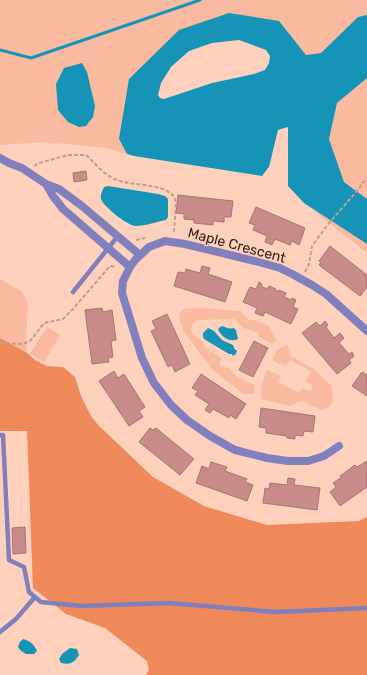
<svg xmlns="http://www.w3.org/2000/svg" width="367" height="675" font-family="Rubik,sans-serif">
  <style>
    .green { fill: #f9ba9f }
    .forest { fill: #f0895a }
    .water { fill: #1594b8; fill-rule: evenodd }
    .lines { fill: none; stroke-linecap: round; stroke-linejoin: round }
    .stream { stroke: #1594b8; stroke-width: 3 }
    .building { fill: #c78c87; stroke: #ac736f }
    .path { stroke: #c29c8b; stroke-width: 2; stroke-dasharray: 4 2; stroke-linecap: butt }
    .lane { stroke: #8180bc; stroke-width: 4.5 }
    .street { stroke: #8180bc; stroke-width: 8 }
    .labels { text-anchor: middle; stroke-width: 3; stroke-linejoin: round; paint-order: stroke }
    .street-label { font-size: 14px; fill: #352017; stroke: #ffd1bd }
  </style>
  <rect width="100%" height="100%" fill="#ffd1bd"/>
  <!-- green -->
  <path class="green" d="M0,0H367V15L358,17L321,53L306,55L279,21L179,30L119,139L127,154L106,148L45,142L0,145Z
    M367,78V199L344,182L329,139L337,103Z
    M304,203L367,244V253Z
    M0,279L22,292L28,304L26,339L27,353L0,338Z
    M201,308L240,311L249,320H256L269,326L277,341L272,344L259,337L258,333L244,328L234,319L198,320L192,324L191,330L194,335L203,342L206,348L222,358L219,363L222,367L229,368L232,372L238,377L254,385V394H243L213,370L184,332L180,322L179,314L183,309Z
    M47,327L60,335L44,362L30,354Z
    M287,344L291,356L315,370L332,387L333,400L330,407L321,410L302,401L290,406L261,399C260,388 263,380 267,370L281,376L278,382L299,393L302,388L308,391L311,390L313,388L312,385L305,382L311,371L290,360L286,367L272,360L277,350Z"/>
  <!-- forest -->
  <path class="forest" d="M0,338L27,353L35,360L47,366L63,367L75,377L81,396L91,416L98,425L153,477L204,506L267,525L359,521L367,517V675H146L149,670L147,661L105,628L66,614L33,588L27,431H0Z"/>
  <!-- water -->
  <path class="water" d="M229,13L279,21L306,55L321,53L358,17L367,15V78L337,103L329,139L344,182L367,199V244L304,203L288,186V127L278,130L269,167L262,176L134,156L127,154L119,139L129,79L179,30ZM239,40L266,50L270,56L269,63L265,70L254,74L212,83L164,99L160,98L158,95L161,83L171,67L189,51L212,43Z
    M82,63L87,72L95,106L93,117L86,126L79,127L68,122L58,110L56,84L64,68Z
    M108,186L158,194L165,196L168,199V217L166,220C156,222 145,226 135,226C127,225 104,207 101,199C100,195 102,191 104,187Z
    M223,326C226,328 230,329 234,328L236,330L238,339C230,343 221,337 218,329L220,327Z
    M208,328L214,331L222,340L233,345L235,350H237L236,354L233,356L232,354H229L204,339L203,336V333Z
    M23,639C30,641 34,644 37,651L34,654H26L21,651L18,647L20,642Z
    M70,648L77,649L79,655C74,663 70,665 61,663L59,659L62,654Z"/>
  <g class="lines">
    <!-- stream -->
    <path class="stream" d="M0,50L31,58L200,0"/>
  </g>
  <!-- building -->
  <path class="building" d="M86,171L87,180L74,182L73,173Z
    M178,195L233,201L231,217H224V222L213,221V225L194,223V220L184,219V214L176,213Z
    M256,207L305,228L299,245L292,241L290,245L275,239L272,245L265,242L267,236L253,230L255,225L249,223Z
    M330,246L367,275V287L360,296L319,265L321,262L319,261Z
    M202,266L210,268L208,274L232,282L225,302L174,286L178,272L185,273L186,269L200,273Z
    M259,282L262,284L261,286L267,289L269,286L276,289L275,290L279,292V290L286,293L284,297L291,300L292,298L296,300L293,307L298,309L291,324L265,312L263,316L255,313L257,308L243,302L250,287L256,289Z
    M102,308L103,312L112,310L116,340L111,341L113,357L108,358L109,362L92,364L85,310Z
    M167,314L190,364L175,372L172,365L168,367L151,331L156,329L152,321Z
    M325,321L328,325L326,327L334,338L340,333L344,338L339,343L349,354L352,352L354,356L349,360L351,363L337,374L302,333L316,322L320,326Z
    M254,341L268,348L253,377L239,370Z
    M114,371L118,378L124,374L145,407L139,411L143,417L129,426L99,381Z
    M362,372L367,375V396L352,386Z
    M201,374L246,404L236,419L230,415L229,418L213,409L210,413L205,410L209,404L195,395L198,391L192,388Z
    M261,408L315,416L313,432L304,431L303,436L295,435V439L287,438V436L266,433V428L259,427Z
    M150,428L153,430L156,428L194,459L180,475L139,442Z
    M367,461V487L340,506L330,492L336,487L333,483L342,477L340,476L355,465L357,467Z
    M211,462L227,467L225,471L247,479L245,482L253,485L247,501L196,483L202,466L209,469Z
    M288,478L295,479L294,485L320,488L317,510L263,503L265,488L269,489L270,483L287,485Z
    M25,527L26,553L13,554L12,528Z"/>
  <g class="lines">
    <!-- path -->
    <path class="path" d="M34,166L39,163L68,155H86C96,164 104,175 117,180C131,186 169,183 175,199C177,203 174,226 174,233
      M136,240L145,238
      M305,272L309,264L312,246L329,223L357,191L367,177
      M0,343L23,344L30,341L44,323L63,319L73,309L110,266L115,267"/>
    <!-- lane -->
    <path class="lane" d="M73,292L118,236
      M0,435H3L9,560L24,567L29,592L41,602L82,606L168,603L276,612L367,608
      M0,632L16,619L35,597"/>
    <!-- street -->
    <path class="street" d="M0,158L9,163L22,168L46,184L59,189L82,206L140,255
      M46,184L53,196L63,209L130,267
      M339,446L324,456L308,461H288L267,458L235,450L210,436L187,420L171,405L154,383L142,358L122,293L123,281L130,267L135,260L149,247L165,241L185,244L255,261L280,268L294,275L312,285L326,294L367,331"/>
  </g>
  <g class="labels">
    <!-- street labels -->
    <g class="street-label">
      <text transform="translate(237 245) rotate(15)" y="5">Maple Crescent</text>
    </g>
  </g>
</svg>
